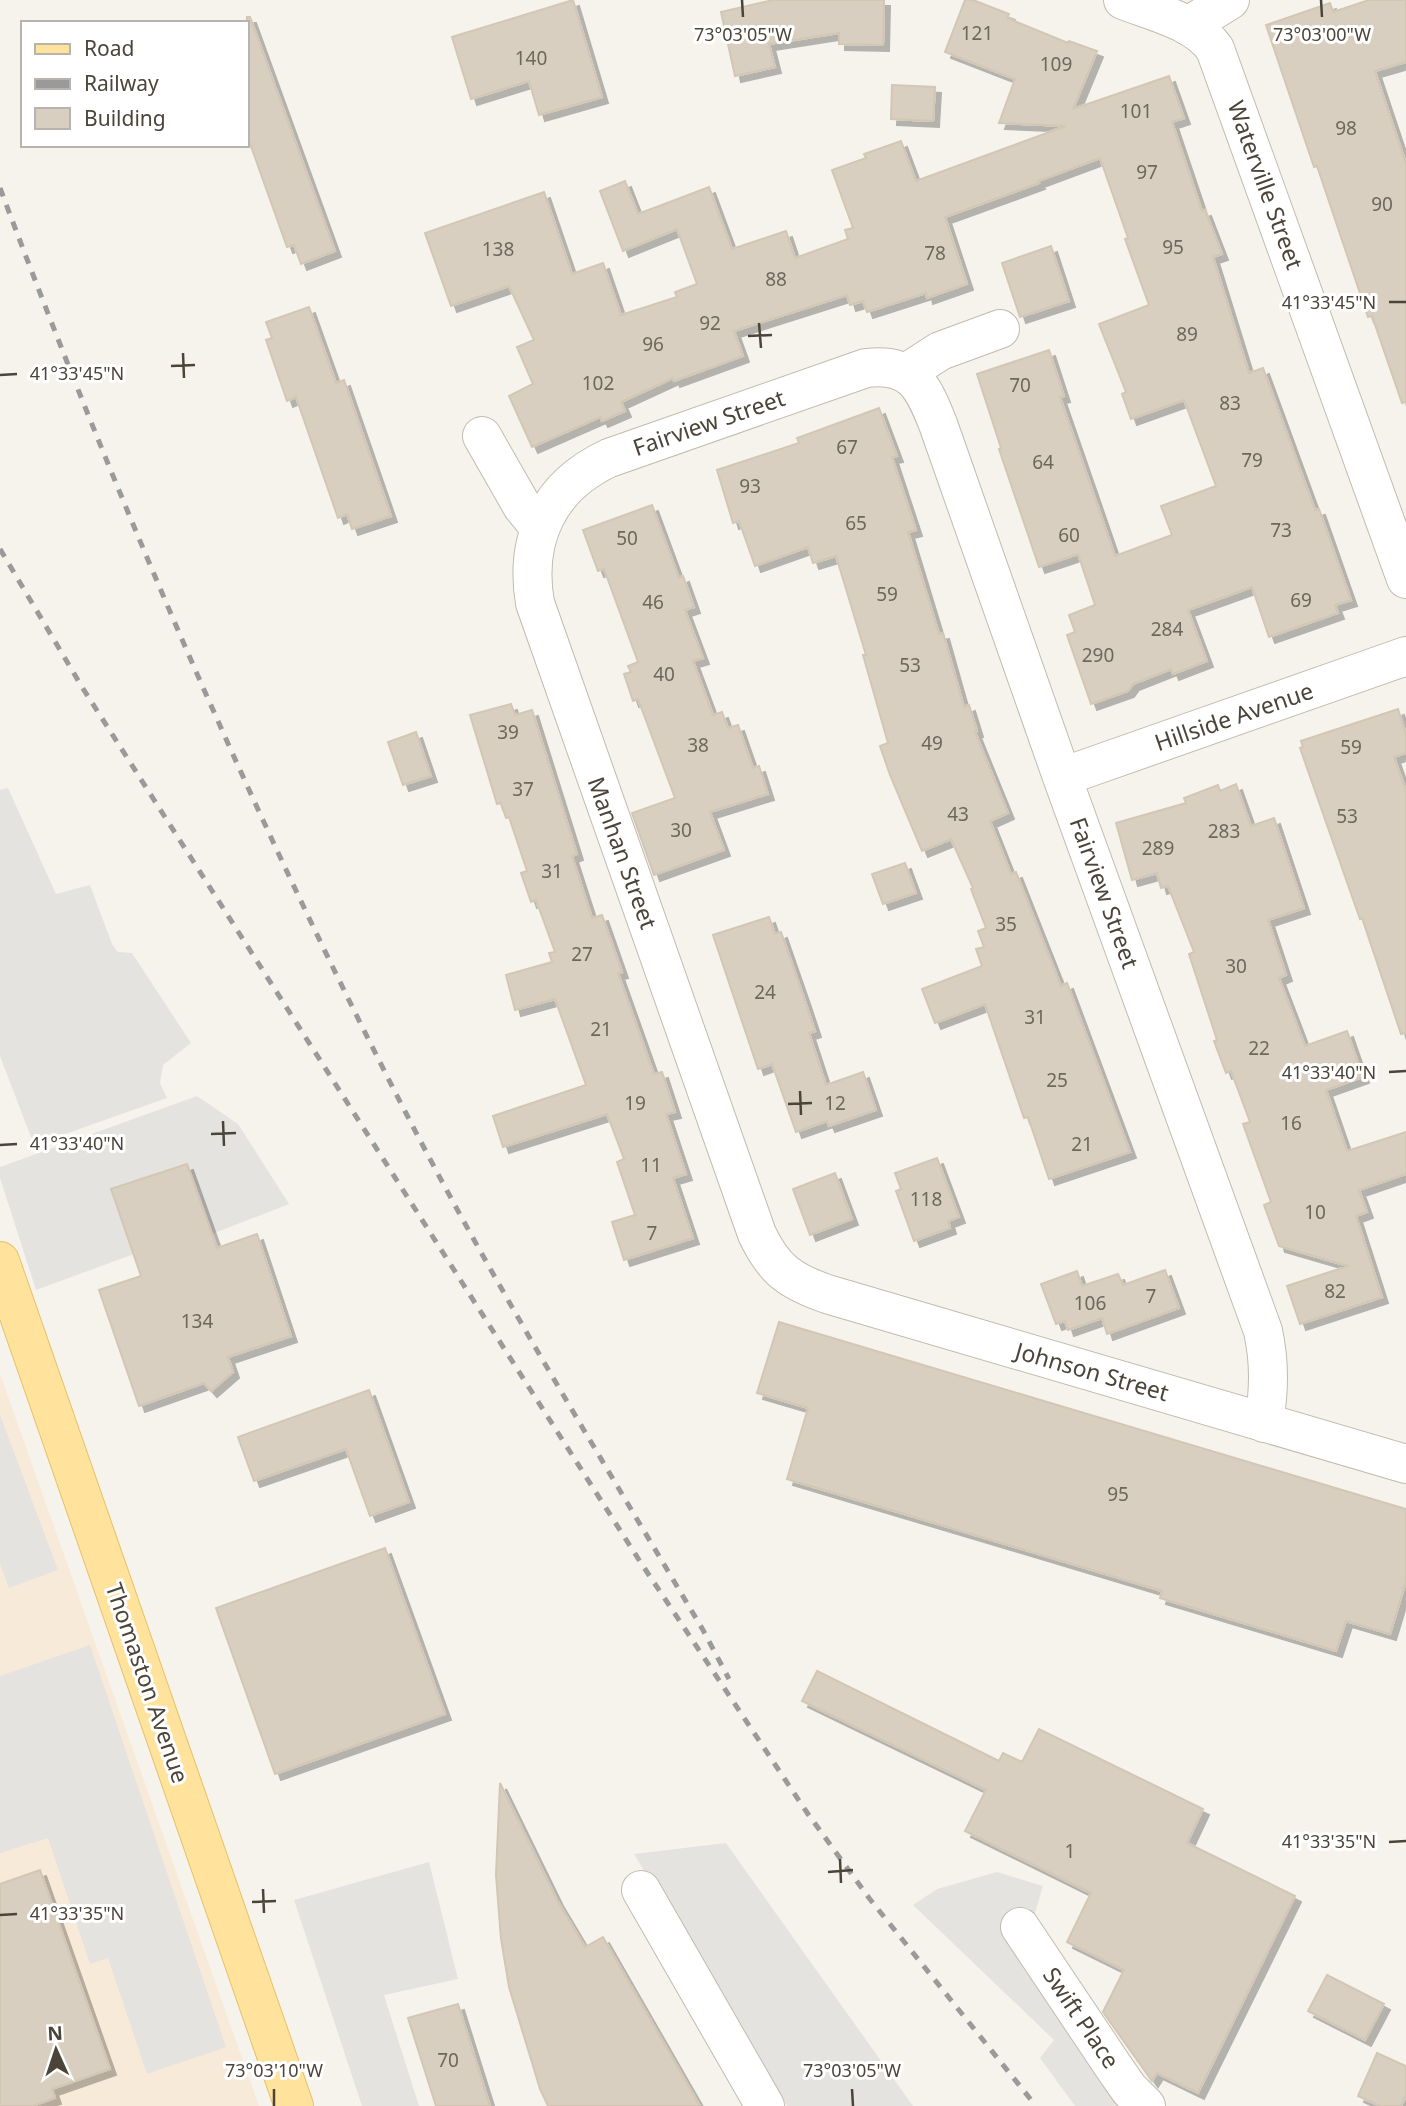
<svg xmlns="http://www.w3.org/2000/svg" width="1406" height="2106" font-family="'Noto Sans',sans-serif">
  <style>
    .commercial { fill: #f7ead8 }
    .parking { fill: #e5e3e0 }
    .building { fill: #d8cfc1; stroke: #d3c7b4; stroke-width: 2; filter: url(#shadow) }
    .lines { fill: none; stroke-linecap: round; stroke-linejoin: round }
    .minor-casing { stroke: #c2bbae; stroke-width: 40 }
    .major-casing { stroke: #e6c16a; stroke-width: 40 }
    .minor { stroke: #fff; stroke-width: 38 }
    .major { stroke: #ffe39c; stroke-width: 38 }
    .rail { stroke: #9a9a9a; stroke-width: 5; stroke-dasharray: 9 9; stroke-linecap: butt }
    .ticks { fill: none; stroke: #4b4439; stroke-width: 2.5 }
    .labels { text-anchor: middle; stroke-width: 6; stroke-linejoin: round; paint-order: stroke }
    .number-label { font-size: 19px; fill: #6e675b }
    .street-label { font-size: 23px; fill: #4b4439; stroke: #fff }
    .ticks-label { font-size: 18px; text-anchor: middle; fill: #4b4439; stroke: #fff; stroke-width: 6; stroke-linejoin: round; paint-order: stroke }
  </style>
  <defs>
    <filter id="shadow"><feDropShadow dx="6" dy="6" stdDeviation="0" flood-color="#0004"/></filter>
  </defs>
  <rect width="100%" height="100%" fill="#f6f3ec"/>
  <!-- commercial -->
  <path class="commercial" d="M0,1374L259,2106H0Z"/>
  <!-- parking -->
  <path class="parking" d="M8,788L56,894L90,885L112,944L118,952L132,953L191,1043L163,1065L160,1083L167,1098L34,1145L0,1056V790Z
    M197,1096L238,1124L289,1204L212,1234L187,1164L112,1189L134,1254L36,1290L0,1178V1167Z
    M0,1415L58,1570L9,1588L0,1564Z
    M90,1645L226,2047L147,2074L108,1958L90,1964L48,1838L0,1853V1676Z
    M726,1843L913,2106H787L634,1854Z
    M429,1862L458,1979L384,1995L419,2106H362L294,1900Z
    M997,1872L1043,1886L1030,1930L1148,2106H1075L1040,2058L1054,2040L913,1905L937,1889Z"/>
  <!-- building -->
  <path class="building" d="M573,0L602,97L539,115L529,81L471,99L452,37Z
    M773,0H884L883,45L839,44V33L769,44L775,67L735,76L721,12Z
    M965,0H973L1009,14L1007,18L1068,43L1069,41L1097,51L1073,109L1169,76L1184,118L1172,122L1202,211L1205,210L1222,254L1213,257L1249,373L1263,368L1315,510L1319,509L1351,600L1335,605L1338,613L1269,637L1252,587L1188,610L1207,661L1173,674L1171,669L1133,684L1128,691L1091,704L1067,635L1075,632L1069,615L1095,605L1078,554L1039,567L999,449L1001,448L977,374L1049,350L1064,396L1060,397L1115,556L1172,535L1161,506L1216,486L1184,400L1131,419L1122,394L1126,392L1099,324L1149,305L1125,239L1128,238L1100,158L1038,181L1039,183L945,217L967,284L927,298L926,293L867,312L863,301L850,305L847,295L734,331L743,356L674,381L673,378L621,402L625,411L602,421L600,417L532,447L509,396L533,384L517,347L534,340L509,286L451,306L425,233L544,192L572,274L603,263L621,315L677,297L675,292L697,284L677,229L623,251L600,191L625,181L638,214L709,187L732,249L786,231L795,258L848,239L845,230L853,228L832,170L866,158L864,154L901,141L916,181L1066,126L999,123L1015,79L945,52Z
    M1369,0H1406V62L1375,71L1406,164V402L1402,403L1372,316L1368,317L1317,166L1314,167L1266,25L1330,3L1333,12Z
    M247,17H250L335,251L301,264L294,245L287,247L247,135Z
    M892,85L935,87L933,121L891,119Z
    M1051,246L1069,301L1020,317L1002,263Z
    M309,307L336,383L344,380L391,516L352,529L347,514L338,518L296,397L287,401L266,340L272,338L266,322Z
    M879,408L897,456L892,457L916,530L908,532L939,634L943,633L964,707L969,705L977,731L975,732L1008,813L990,821L1011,874L1016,872L1061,986L1067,983L1130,1152L1049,1179L1028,1117L1024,1118L985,1004L935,1023L922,989L982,966L976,949L984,947L978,931L986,928L971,889L973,888L951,839L922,851L890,775L880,746L888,743L863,655H866L836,556L813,563L808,547L755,566L739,521L733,523L717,470L799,443L797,438Z
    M652,505L679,578L683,576L694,607L685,610L703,658L693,661L713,715L722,712L728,728L738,725L753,768L759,766L768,794L710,812L724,850L654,875L632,813L675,798L638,699L633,701L624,674L631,672L628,666L638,662L604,569L598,571L583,530Z
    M511,704L515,715L532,710L577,854L572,856L592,918L602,915L622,972L618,973L654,1074L662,1072L675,1112L666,1114L686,1174L673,1178L693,1238L624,1260L612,1222L635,1215L617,1162L624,1159L607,1114L503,1147L493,1116L586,1085L555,999L515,1010L506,975L552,962L549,953L555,952L536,900L531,902L521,873L527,871L509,817L506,818L501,803L497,804L470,715Z
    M1398,709L1406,734V753L1394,757L1406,791V1033L1401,1034L1362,918L1360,919L1300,748L1303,747L1301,741Z
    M416,732L431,776L403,785L388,742Z
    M1236,784L1251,826L1274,818L1304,908L1268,920L1286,975L1279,978L1305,1046L1347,1031L1363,1077L1326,1090L1347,1151L1406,1132V1174L1359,1190L1367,1212L1356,1216L1382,1297L1300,1324L1287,1286L1348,1266L1279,1246L1264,1205L1271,1202L1243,1124L1250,1122L1231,1071L1226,1073L1214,1041L1217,1040L1189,954L1194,952L1168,886L1161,888L1157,873L1132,880L1116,823L1186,803L1184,798L1218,785L1220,791Z
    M905,863L916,893L883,904L872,874Z
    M769,917L775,934L781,932L804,998L815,1031L809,1033L826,1085L863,1072L876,1110L829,1126L827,1121L796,1132L772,1064L758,1069L713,935Z
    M937,1158L959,1217L948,1221L950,1228L914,1241L896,1191L901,1189L895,1173Z
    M187,1164L217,1248L257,1234L291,1336L228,1357L233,1372L211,1391L204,1383L139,1406L99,1290L141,1276L111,1189Z
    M835,1173L852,1219L810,1235L793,1189Z
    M1165,1270L1179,1308L1107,1334L1102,1318L1068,1330L1065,1321L1056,1324L1041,1284L1077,1271L1082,1286L1118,1274L1123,1285Z
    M779,1322L1406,1509V1581L1390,1634L1346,1621L1336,1651L1160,1598L1162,1591L787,1479L808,1408L757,1393Z
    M369,1390L409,1502L370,1516L346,1449L254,1481L238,1437Z
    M385,1548L445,1714L275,1774L216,1608Z
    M817,1671L999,1761L1003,1753L1022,1762L1039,1729L1203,1809L1187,1843L1295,1896L1198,2093L1157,2073L1152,2081L1103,2012L1124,1970L1067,1942L1091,1893L965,1831L986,1790L802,1701Z
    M500,1783L557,1900L585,1947L603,1937L700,2106H548L540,2089L509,1987L501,1939L496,1875Z
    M40,1870L110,2069L52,2089L55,2098L32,2106H0V1884Z
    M1327,1975L1384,2004L1365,2040L1308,2011Z
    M458,2004L490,2106H436L408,2018Z
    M1377,2053L1406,2066V2095L1401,2106H1380L1358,2096Z"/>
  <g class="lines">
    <defs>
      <path id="minor" d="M1123,0C1153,12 1196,21 1215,49L1406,579
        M1188,26L1230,0
        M906,373L940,351L1000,329
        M482,436L522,506L540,528
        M1062,777L1406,656
        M1264,1423C1269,1391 1270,1363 1263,1331L1062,777L938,424C923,386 912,362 866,368L609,458C549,486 524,538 535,603L757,1234C774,1270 790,1281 827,1294L1406,1464
        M641,1890L765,2106
        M1020,1927L1113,2066L1129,2089L1146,2106"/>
      <path id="major" d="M0,1261L294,2106"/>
    </defs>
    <!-- minor casing -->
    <use href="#minor" class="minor-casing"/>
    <!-- major casing -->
    <use href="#major" class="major-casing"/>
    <!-- minor -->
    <use href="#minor" class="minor"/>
    <!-- major -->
    <use href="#major" class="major"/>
    <!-- rail -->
    <path class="rail" d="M0,188C119,505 253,817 409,1119C499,1293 603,1461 703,1630L729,1679
      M0,549L82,687L641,1563L808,1814L869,1898L1036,2106"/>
  </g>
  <!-- ticks -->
  <path class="ticks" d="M742,0L743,17M1321,0L1322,17M1389,302H1406M759,323L761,348M748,336L772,335M183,353L184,378M171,366L195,365M0,375L17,374M1389,1072L1406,1071M800,1091L801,1115M788,1104L812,1103M223,1121L224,1146M211,1134L236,1133M0,1145L17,1144M1389,1842L1406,1841M840,1859L841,1883M828,1872L853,1870M263,1889L264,1913M252,1902L276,1901M0,1915L17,1914M274,2089V2106M852,2089L853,2106"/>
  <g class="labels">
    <!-- number labels -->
    <g class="number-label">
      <text x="977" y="40">121</text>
      <text x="531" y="65">140</text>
      <text x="1056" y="71">109</text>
      <text x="1136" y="118">101</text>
      <text x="1346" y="135">98</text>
      <text x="1147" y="179">97</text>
      <text x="1382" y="211">90</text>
      <text x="1173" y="254">95</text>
      <text x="498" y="256">138</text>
      <text x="935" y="260">78</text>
      <text x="776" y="286">88</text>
      <text x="710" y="330">92</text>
      <text x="1187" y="341">89</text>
      <text x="653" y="351">96</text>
      <text x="598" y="390">102</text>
      <text x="1020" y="392">70</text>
      <text x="1230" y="410">83</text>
      <text x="847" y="454">67</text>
      <text x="1252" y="467">79</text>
      <text x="1043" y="469">64</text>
      <text x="750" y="493">93</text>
      <text x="856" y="530">65</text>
      <text x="1281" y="537">73</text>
      <text x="1069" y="542">60</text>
      <text x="627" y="545">50</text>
      <text x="887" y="601">59</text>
      <text x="1301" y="607">69</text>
      <text x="653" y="609">46</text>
      <text x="1167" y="636">284</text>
      <text x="1098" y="662">290</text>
      <text x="910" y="672">53</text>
      <text x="664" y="681">40</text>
      <text x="508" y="739">39</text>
      <text x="932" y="750">49</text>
      <text x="698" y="752">38</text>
      <text x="1351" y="754">59</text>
      <text x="523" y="796">37</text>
      <text x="958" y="821">43</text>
      <text x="1347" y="823">53</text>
      <text x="681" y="837">30</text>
      <text x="1224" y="838">283</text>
      <text x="1158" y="855">289</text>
      <text x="552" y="878">31</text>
      <text x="1006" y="931">35</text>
      <text x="582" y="961">27</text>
      <text x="1236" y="973">30</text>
      <text x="765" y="999">24</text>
      <text x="1035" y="1024">31</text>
      <text x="601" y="1036">21</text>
      <text x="1259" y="1055">22</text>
      <text x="1057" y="1087">25</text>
      <text x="635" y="1110">19</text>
      <text x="835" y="1110">12</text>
      <text x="1291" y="1130">16</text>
      <text x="1082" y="1151">21</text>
      <text x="651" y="1172">11</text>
      <text x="926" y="1206">118</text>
      <text x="1315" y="1219">10</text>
      <text x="652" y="1240">7</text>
      <text x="1335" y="1298">82</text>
      <text x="1151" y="1303">7</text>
      <text x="1090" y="1310">106</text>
      <text x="197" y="1328">134</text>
      <text x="1118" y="1501">95</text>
      <text x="1070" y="1858">1</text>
      <text x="448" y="2067">70</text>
    </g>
    <!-- street labels -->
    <g class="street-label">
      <text transform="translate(1265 185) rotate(70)" y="8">Waterville Street</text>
      <text transform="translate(709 423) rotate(-19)" y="8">Fairview Street</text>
      <text transform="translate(1234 717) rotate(-19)" y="8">Hillside Avenue</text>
      <text transform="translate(622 853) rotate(70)" y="8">Manhan Street</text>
      <text transform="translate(1104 893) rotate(70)" y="8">Fairview Street</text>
      <text transform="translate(1092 1372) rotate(16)" y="8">Johnson Street</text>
      <text transform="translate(147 1683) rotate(71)" y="8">Thomaston Avenue</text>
      <text transform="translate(1081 2018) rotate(56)" y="8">Swift Place</text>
    </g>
  </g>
  <g class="ticks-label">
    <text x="743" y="41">73°03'05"W</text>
    <text x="1322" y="41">73°03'00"W</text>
    <text x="1329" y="309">41°33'45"N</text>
    <text x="77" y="380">41°33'45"N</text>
    <text x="1329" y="1079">41°33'40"N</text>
    <text x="77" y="1150">41°33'40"N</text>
    <text x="1329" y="1848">41°33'35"N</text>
    <text x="77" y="1920">41°33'35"N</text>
    <text x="274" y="2077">73°03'10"W</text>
    <text x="852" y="2077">73°03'05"W</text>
  </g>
  <!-- legend -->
  <rect x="21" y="21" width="228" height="126" fill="#ffffff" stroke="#b7b4b0" stroke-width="2"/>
  <rect x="35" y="44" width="35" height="10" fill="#ffe39c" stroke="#b7b4b0" stroke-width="2"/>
  <text x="84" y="56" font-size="21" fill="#4b4439">Road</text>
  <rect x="35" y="79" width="35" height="10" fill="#9a9a9a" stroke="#b7b4b0" stroke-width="2"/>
  <text x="84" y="91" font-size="21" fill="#4b4439">Railway</text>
  <rect x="35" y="108" width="35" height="21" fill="#d8cfc1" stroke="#b7b4b0" stroke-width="2"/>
  <text x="84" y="126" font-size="21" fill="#4b4439">Building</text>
  <!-- north arrow -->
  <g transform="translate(56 2050) rotate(357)" stroke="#ffffff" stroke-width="5" paint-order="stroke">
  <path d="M0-5L12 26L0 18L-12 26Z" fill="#4b4439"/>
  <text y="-10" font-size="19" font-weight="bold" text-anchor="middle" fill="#4b4439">N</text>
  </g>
</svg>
